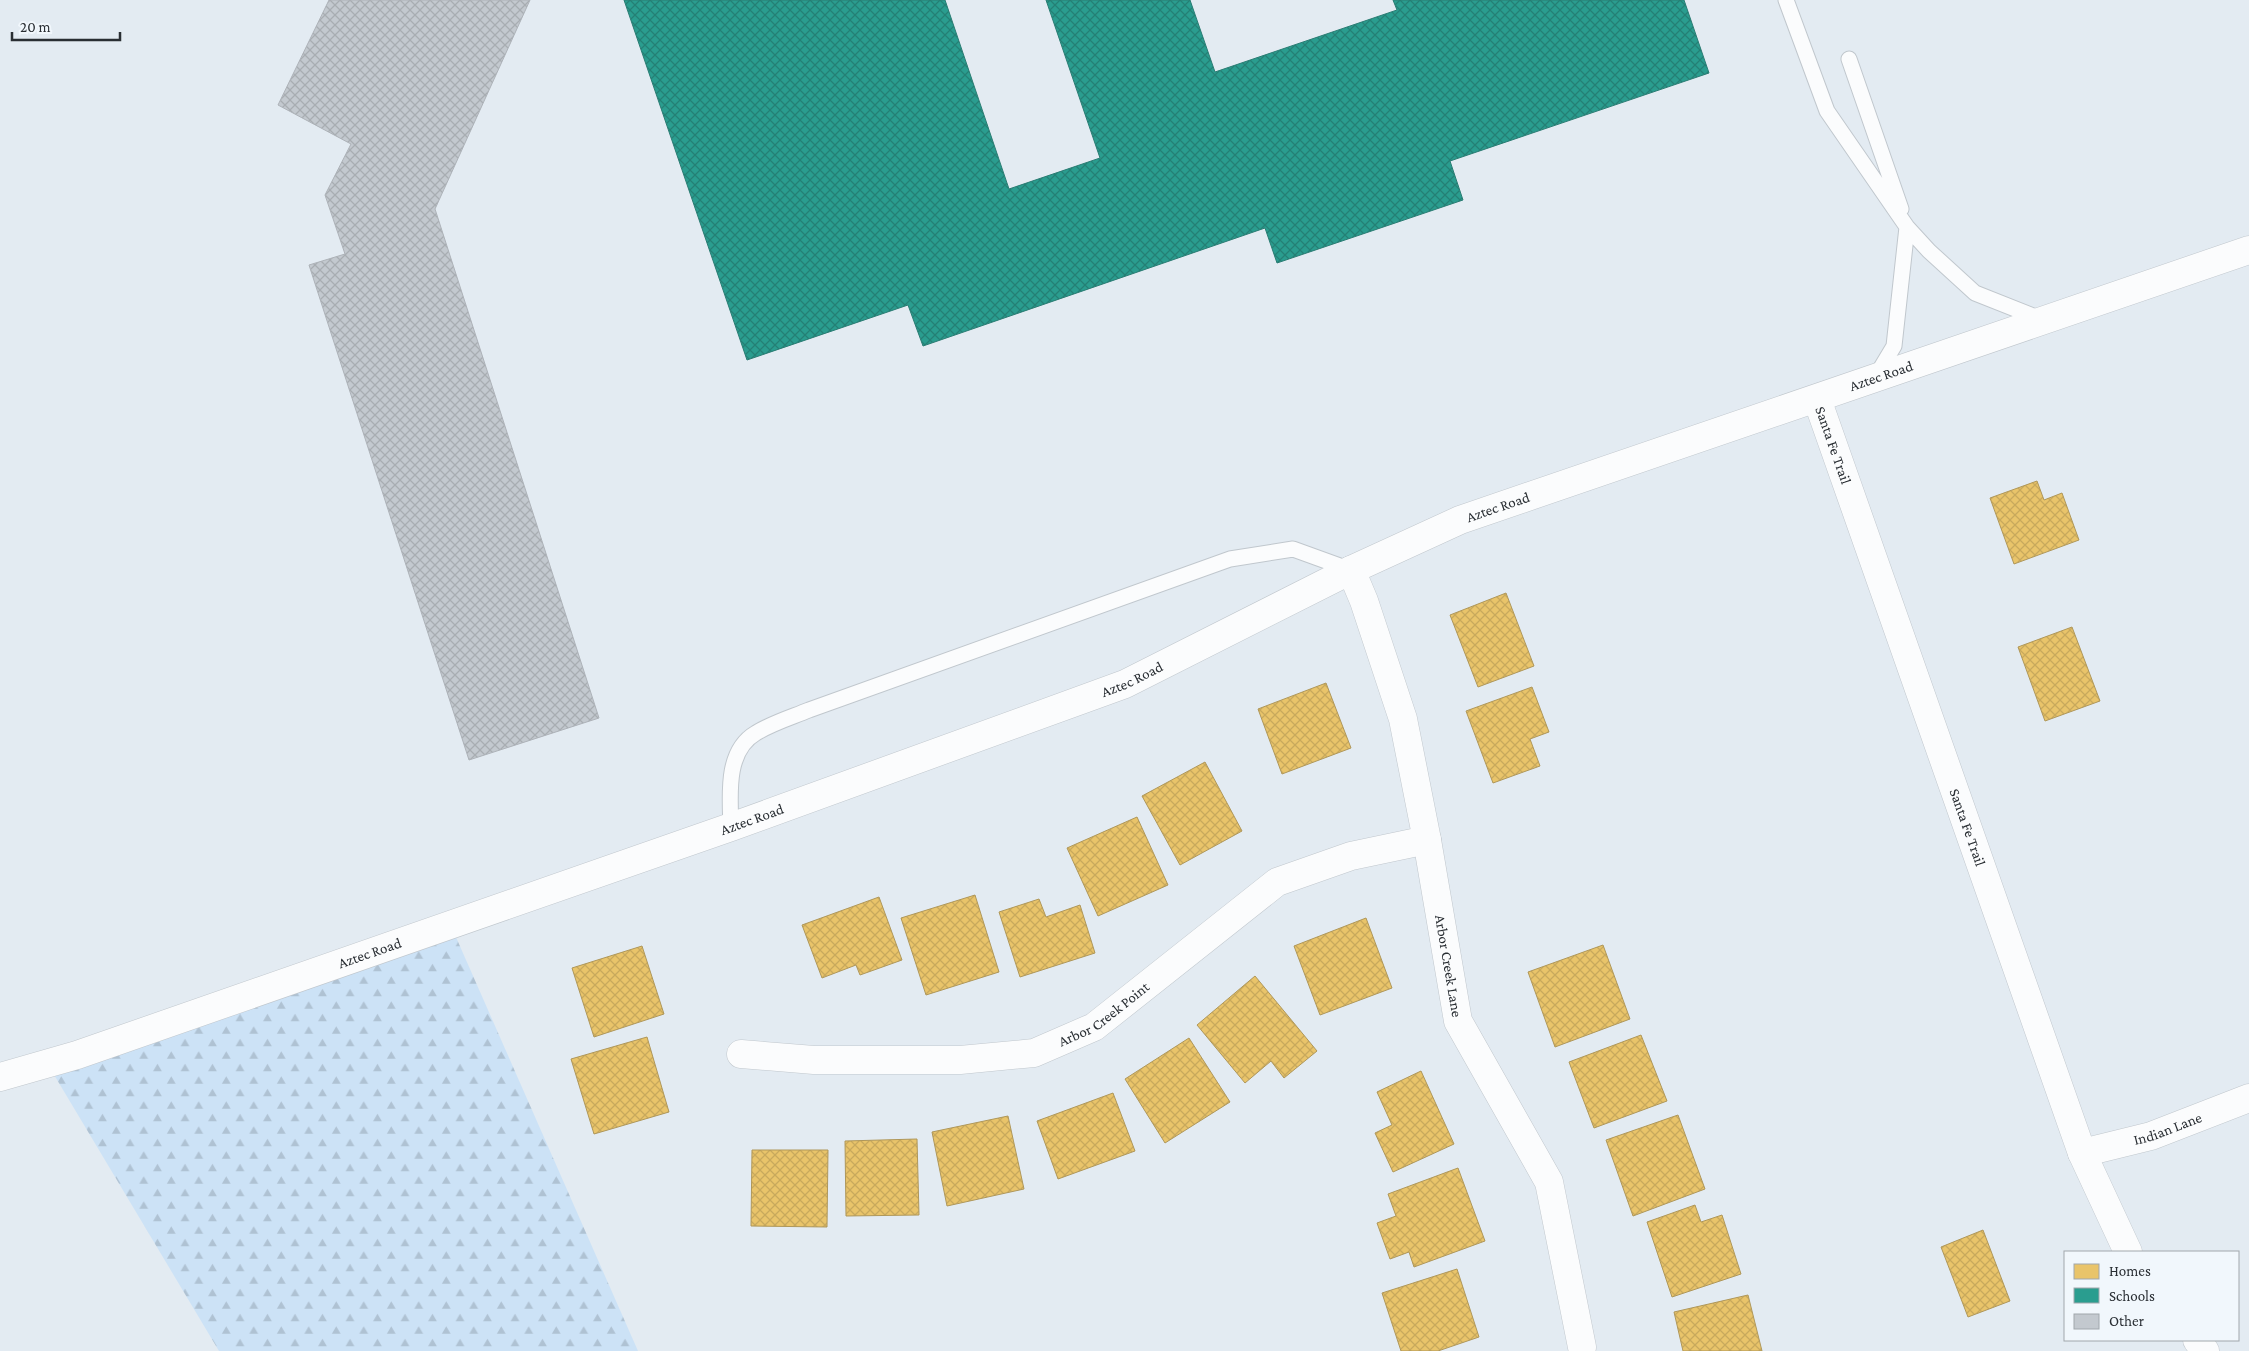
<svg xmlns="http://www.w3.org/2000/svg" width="2249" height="1351" font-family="'Crimson Pro',serif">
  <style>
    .forest { fill: url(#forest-firs) }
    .homes { fill: url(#homes-cross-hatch); stroke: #af975a }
    .schools { fill: url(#schools-cross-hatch); stroke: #2a7c73 }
    .building { fill: url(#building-cross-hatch); stroke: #adb2b8 }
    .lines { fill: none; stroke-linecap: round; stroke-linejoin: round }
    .service-casing { stroke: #c0c7cd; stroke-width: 17 }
    .minor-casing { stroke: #c0c7cd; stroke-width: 29 }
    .service { stroke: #fbfcfd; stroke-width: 15 }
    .minor { stroke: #fbfcfd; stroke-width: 28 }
    .labels { text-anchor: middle; stroke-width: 5; stroke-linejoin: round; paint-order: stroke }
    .street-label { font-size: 15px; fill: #292e33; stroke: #f1f7fc }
  </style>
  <defs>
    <pattern id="forest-firs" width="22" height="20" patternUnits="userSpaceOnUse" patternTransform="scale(1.25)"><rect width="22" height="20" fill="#cce2f6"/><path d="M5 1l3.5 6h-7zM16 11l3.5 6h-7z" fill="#afc2d3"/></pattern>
    <pattern id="homes-cross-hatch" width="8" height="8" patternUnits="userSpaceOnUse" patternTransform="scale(1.25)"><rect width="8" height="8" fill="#e9c46a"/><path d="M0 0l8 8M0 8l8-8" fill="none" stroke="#c8a95c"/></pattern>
    <pattern id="schools-cross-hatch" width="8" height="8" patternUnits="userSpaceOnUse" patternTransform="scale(1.25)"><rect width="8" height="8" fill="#2a9d8f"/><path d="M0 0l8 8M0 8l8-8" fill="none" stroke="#248075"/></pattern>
    <pattern id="building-cross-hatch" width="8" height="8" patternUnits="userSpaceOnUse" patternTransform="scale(1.25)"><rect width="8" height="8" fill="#c3c9cf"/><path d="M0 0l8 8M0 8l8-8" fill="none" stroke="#a8adb2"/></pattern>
  </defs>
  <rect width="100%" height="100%" fill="#e3ebf2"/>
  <!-- forest -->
  <path class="forest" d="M448,919L638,1351H219L44,1058Z"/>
  <!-- homes -->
  <path class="homes" d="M2037,481L2044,500L2062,493L2079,540L2014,564L1990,498Z
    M1506,593L1534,666L1478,687L1450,615Z
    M2072,627L2100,701L2045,721L2018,647Z
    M1326,683L1351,748L1282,774L1258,709Z
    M1532,687L1549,732L1530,739L1540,766L1493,783L1466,711Z
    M1205,762L1242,831L1180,865L1142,796Z
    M1137,817L1168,885L1098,916L1067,848Z
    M975,895L999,972L926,995L901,918Z
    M879,897L902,960L860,975L856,965L822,978L802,925Z
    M1039,899L1046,917L1080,905L1095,953L1020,977L999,912Z
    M1366,918L1392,988L1320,1015L1294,946Z
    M1603,945L1630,1019L1555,1047L1528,972Z
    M642,946L664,1014L594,1037L572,968Z
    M1255,976L1317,1051L1284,1078L1271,1061L1245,1083L1197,1025Z
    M1641,1035L1667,1101L1594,1128L1569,1062Z
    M647,1037L669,1112L594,1134L571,1059Z
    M1189,1038L1230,1102L1165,1143L1125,1079Z
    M1421,1071L1454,1144L1393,1172L1375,1133L1392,1125L1377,1092Z
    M1113,1093L1135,1151L1058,1179L1037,1121Z
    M1678,1115L1705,1189L1633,1216L1606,1140Z
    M1008,1116L1024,1189L947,1206L932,1132Z
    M917,1139L919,1215L846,1216L845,1141Z
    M752,1150H828L827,1227L751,1226Z
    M1458,1168L1485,1241L1414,1267L1409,1252L1390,1259L1377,1223L1396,1216L1388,1194Z
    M1695,1205L1701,1222L1722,1215L1741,1274L1672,1297L1647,1222Z
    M1983,1230L2010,1301L1968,1317L1941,1247Z
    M1457,1269L1479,1337L1438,1351H1401L1382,1293Z
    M1748,1295L1762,1351H1683L1674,1312Z"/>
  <!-- schools -->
  <path class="schools" d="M624,0H945L1009,189L1100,158L1046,0H1190L1215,72L1397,10L1393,0H1684L1709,73L1450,161L1463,200L1277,263L1265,228L923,346L908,305L747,360Z"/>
  <!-- building -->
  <path class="building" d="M329,0H530L435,209L599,718L469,760L309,265L345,254L325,195L351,144L278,105Z"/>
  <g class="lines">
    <defs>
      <path id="service" d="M1786,0L1827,111L1907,227
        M1849,59L1901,209
        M1876,376L1894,346L1907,227L1929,251L1975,293L2043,320
        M731,827C730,796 725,751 756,733C772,723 792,717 809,710L1230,559L1293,549L1351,570"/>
      <g id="minor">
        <path id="s1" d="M1817,399L2082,1153L2128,1252"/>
        <path id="s2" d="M1351,570L1364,601L1403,719L1427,840L1458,1021L1549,1182L1582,1347"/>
        <path id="s3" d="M741,1054L814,1060H960L1034,1053L1094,1027L1277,882L1351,856L1427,840"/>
        <path id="s4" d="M0,1077L77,1055L731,827L1125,684L1351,570L1460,520L2249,250"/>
        <path id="s5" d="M2082,1153L2151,1136L2249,1098"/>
        <path d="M2197,1340L2205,1351"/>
      </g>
    </defs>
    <!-- service casing -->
    <use href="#service" class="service-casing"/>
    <!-- minor casing -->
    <use href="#minor" class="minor-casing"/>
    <!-- service -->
    <use href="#service" class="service"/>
    <!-- minor -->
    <use href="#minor" class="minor"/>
  </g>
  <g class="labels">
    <!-- street labels -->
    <g class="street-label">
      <text dy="5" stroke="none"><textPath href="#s4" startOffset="2010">Aztec Road</textPath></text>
      <text dy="5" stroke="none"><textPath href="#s1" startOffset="49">Santa Fe Trail</textPath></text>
      <text dy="5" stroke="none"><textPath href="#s4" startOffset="1605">Aztec Road</textPath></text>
      <text dy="5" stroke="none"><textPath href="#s4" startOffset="1200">Aztec Road</textPath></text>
      <text dy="5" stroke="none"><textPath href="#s4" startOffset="795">Aztec Road</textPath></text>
      <text dy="5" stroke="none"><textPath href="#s1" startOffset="454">Santa Fe Trail</textPath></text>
      <text dy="5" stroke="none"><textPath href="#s4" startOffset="390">Aztec Road</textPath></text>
      <text dy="5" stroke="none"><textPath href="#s2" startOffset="409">Arbor Creek Lane</textPath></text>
      <text dy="5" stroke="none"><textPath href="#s3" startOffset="374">Arbor Creek Point</textPath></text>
      <text dy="5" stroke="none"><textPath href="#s5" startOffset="89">Indian Lane</textPath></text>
    </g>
  </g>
  <!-- legend -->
  <rect x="2064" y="1251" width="175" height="90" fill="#f1f7fc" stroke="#a1a7ac"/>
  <rect x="2074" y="1264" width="25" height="15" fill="#e9c46a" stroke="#a1a7ac"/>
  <text x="2109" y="1276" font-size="15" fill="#292e33">Homes</text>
  <rect x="2074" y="1288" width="25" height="15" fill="#2a9d8f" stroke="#a1a7ac"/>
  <text x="2109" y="1301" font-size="15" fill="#292e33">Schools</text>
  <rect x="2074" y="1314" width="25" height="15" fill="#c3c9cf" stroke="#a1a7ac"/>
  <text x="2109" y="1326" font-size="15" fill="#292e33">Other</text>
  <!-- scale -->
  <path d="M12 32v8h108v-8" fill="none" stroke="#292e33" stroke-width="2.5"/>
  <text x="20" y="32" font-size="15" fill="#292e33" stroke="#f1f7fc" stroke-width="4" paint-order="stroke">20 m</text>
</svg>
